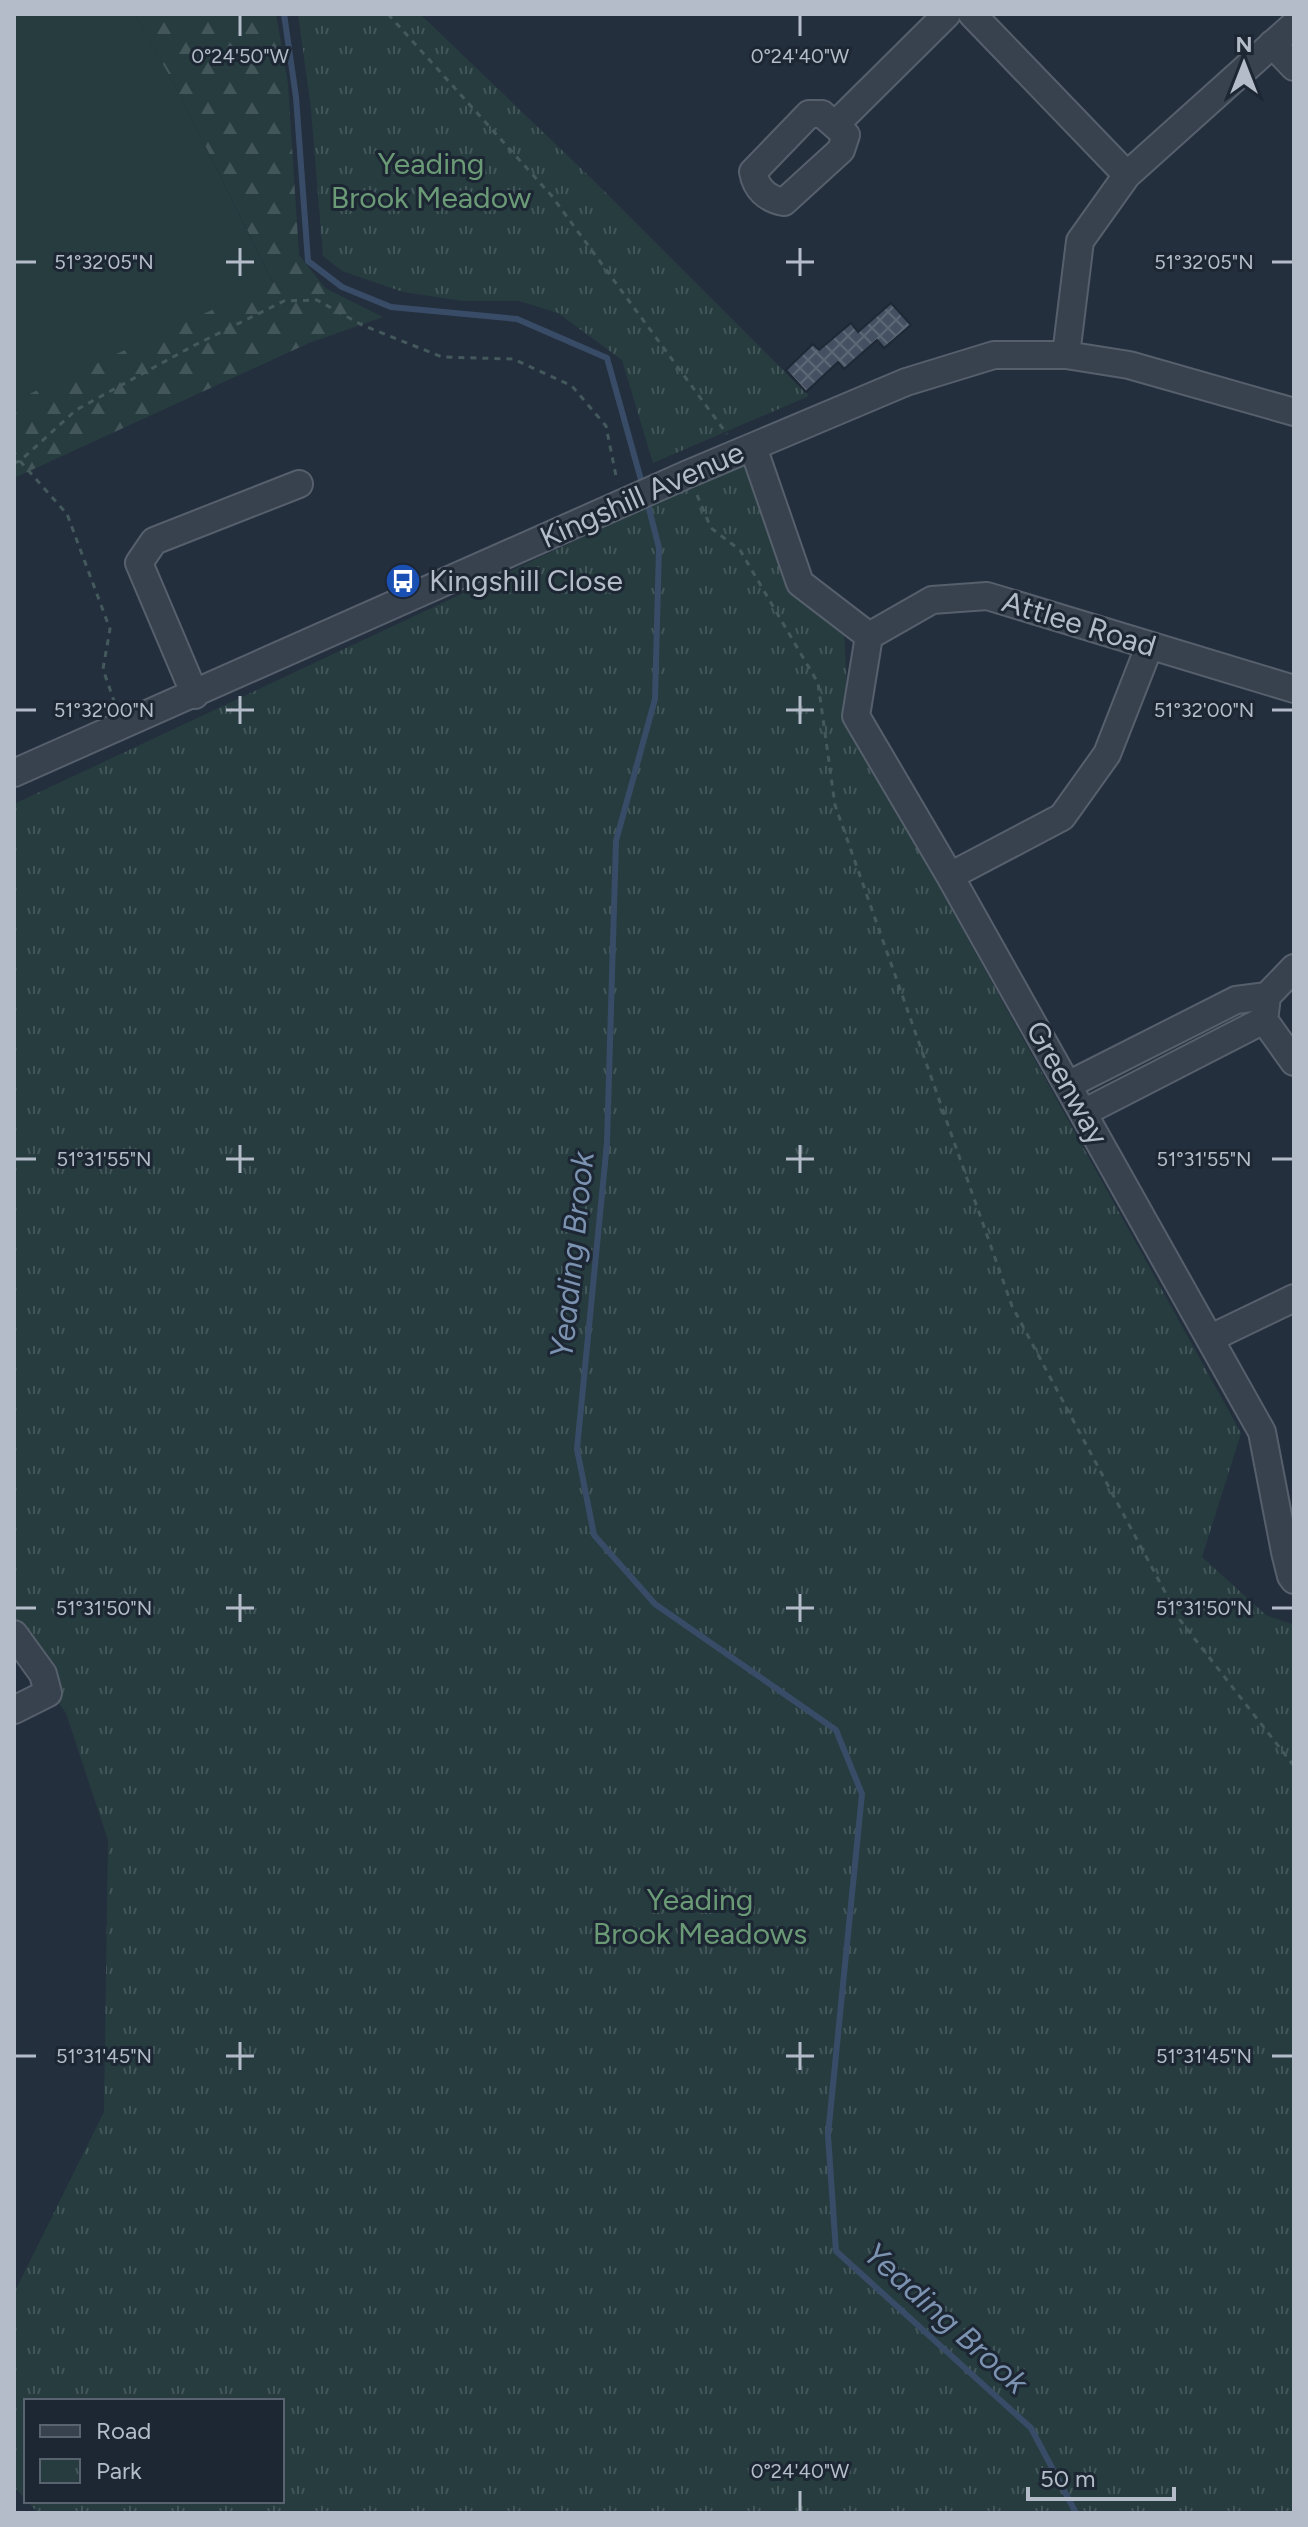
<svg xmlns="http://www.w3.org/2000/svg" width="1308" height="2527" font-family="Figtree,sans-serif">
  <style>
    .green { fill: #263c3f }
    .forest { fill: url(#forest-firs) }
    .park { fill: url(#park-tufts) }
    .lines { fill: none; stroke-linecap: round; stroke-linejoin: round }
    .stream { stroke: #394c67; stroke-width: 6 }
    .building { fill: url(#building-cross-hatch); stroke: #1f2835; stroke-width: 2 }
    .minor-casing { stroke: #565f6c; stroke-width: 30 }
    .path { stroke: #44595c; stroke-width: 3; stroke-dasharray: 6 6; stroke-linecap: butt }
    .minor { stroke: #38414e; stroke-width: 26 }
    .ticks { fill: none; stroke: #b4bcc9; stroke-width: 3 }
    .labels { text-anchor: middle; stroke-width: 6; stroke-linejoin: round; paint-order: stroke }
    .park-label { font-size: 30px; fill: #6b9a76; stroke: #1d2633 }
    .street-label { font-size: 30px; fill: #b4bcc9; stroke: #1d2633 }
    .poi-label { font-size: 30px; fill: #b4bcc9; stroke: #1d2633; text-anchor: start }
    .water-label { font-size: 32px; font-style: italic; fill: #7c92b1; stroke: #1d2633 }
    .ticks-label { font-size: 20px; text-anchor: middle; fill: #b4bcc9; stroke: #1d2633; stroke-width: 6; stroke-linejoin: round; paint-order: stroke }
  </style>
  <defs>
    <pattern id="forest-firs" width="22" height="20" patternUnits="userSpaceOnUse" patternTransform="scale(2)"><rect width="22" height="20" fill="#263c3f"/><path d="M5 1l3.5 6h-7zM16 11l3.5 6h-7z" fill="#435659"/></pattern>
    <pattern id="park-tufts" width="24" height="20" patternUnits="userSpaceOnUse" patternTransform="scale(2)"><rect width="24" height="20" fill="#263c3f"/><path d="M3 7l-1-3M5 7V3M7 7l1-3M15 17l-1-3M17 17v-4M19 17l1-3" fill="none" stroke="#435659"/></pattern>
    <pattern id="building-cross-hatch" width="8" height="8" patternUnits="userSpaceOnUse" patternTransform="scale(2)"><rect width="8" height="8" fill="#455162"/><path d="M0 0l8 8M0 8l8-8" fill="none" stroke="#5d6877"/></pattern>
  </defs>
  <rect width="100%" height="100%" fill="#242f3e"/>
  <!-- green -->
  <path class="green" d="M14,14H135L179,93L273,283L14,401Z"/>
  <!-- forest -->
  <path class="forest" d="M135,14H276L288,84L299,255L325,288L383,317L309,343L14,478V401L273,282L179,93Z"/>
  <!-- park -->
  <path class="park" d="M298,14H420L590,177L809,396L653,463L622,360L558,313L519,301H463L403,292L342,271L323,256L311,109Z
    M747,460L787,591L844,632L849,724L1241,1433L1202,1557L1266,1615L1294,1625V2513H38L27,2501H282V2401H26V2500L14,2487V2293L104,2112L108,1840L66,1713L14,1642V804Z"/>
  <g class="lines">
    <!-- stream -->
    <path class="stream" d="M284,14L296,97L308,261L342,287L391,307L517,319L607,358L643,487
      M647,501L659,548L655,699L616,841L607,1143L577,1449L594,1535L655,1604L836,1730L862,1794L828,2135L836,2251L1031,2428L1076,2513"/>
  </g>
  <!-- building -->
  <path class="building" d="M891,303L911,325L884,348L877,340L844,369L838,362L806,392L786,370L813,344L819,350L851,323L858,332Z"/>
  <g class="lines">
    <defs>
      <path id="minor" d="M972,14L1127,175
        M1272,44L1294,67
        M809,114H822L846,135L841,150L784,202C767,199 756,189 753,172Z
        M835,125L947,14
        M1066,355L1080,241L1127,175L1294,25
        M753,447L800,583L869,636
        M869,636L856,716L950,876L1262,1432L1285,1552L1291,1576L1294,1580
        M869,636L932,600L987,596L1294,689
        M195,695L139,563L154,541L299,484
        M14,773L688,474L906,382L994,355H1066L1129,365L1294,412
        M950,876L1062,817L1107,754L1149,647
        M1265,1013L1267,996L1294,968
        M1264,1020L1294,1062
        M1068,1085L1236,1000L1267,996
        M1083,1113L1264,1020
        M1211,1338L1294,1298
        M14,1634L43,1674L48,1693L14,1710"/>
    </defs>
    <!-- minor casing -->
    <use href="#minor" class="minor-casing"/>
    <!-- path -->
    <path class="path" d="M388,14L551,195L727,434
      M20,461L67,514L110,629L103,669L115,704
      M14,463L20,461L76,410L193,346L284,301L317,300L362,325L442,357L513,359L572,386L606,426L617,481
      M697,495L711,528L740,550L818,683L835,805L1012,1306L1180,1620L1294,1766"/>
    <!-- minor -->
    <use href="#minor" class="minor"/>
  </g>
  <!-- ticks -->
  <path class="ticks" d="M240,16V36M800,16V36M240,248V276M800,248V276M16,262H36M226,262H254M786,262H814M1272,262H1292M240,696V724M800,696V724M16,710H36M226,710H254M786,710H814M1272,710H1292M240,1145V1173M800,1145V1173M16,1159H36M226,1159H254M786,1159H814M1272,1159H1292M240,1594V1622M800,1594V1622M16,1608H36M226,1608H254M786,1608H814M1272,1608H1292M240,2042V2070M800,2042V2070M16,2056H36M226,2056H254M786,2056H814M1272,2056H1292M800,2491V2511"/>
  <!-- icons -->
  <defs>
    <symbol id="bus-disc" viewBox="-11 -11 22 22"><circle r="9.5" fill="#1a4fb4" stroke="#1d2633"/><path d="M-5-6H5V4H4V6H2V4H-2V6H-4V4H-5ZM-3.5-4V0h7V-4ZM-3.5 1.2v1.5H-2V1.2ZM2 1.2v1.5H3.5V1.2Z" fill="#fff"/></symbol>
  </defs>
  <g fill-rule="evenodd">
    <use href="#bus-disc" x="383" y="561" width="40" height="40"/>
  </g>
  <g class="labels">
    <!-- park labels -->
    <g class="park-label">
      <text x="431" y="174">Yeading<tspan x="431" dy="34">Brook Meadow</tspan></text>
      <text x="700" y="1910">Yeading<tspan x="700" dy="34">Brook Meadows</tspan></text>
    </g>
    <!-- street labels -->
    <g class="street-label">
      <text transform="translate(642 495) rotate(-24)" y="10">Kingshill Avenue</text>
      <text transform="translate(1079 624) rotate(17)" y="10">Attlee Road</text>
      <text transform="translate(1067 1083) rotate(61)" y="10">Greenway</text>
    </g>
    <!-- poi labels -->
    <g class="poi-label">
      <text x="429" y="591">Kingshill Close</text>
    </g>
    <!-- water labels -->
    <g class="water-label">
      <text transform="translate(572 1255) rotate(-84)" y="11">Yeading Brook</text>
      <text transform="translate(946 2318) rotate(42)" y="11">Yeading Brook</text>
    </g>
  </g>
  <g class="ticks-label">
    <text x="240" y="63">0°24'50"W</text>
    <text x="800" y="63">0°24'40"W</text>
    <text x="104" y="269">51°32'05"N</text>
    <text x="1204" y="269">51°32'05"N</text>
    <text x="104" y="717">51°32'00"N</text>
    <text x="1204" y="717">51°32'00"N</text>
    <text x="104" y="1166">51°31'55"N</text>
    <text x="1204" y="1166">51°31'55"N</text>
    <text x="104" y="1615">51°31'50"N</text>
    <text x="1204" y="1615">51°31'50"N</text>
    <text x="104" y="2063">51°31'45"N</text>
    <text x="1204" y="2063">51°31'45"N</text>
    <text x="800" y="2478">0°24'40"W</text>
  </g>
  <!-- border -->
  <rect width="1308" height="2527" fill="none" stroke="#b4bcc9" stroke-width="32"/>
  <!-- legend -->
  <rect x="24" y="2399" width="260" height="104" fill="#1d2633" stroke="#59626f" stroke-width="2"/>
  <rect x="40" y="2425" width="40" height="12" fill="#38414e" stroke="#59626f" stroke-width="2"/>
  <text x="96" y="2439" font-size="24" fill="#b4bcc9">Road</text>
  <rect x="40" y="2459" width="40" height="24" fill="url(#park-tufts)" stroke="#59626f" stroke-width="2"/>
  <text x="96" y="2479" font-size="24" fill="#b4bcc9">Park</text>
  <!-- north arrow -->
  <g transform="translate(1244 64)" stroke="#1d2633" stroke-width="6" paint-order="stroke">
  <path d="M0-6L14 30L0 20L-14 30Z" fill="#b4bcc9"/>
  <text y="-12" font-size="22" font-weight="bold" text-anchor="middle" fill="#b4bcc9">N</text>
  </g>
  <!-- scale -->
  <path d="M1028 2487v12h146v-12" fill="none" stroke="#b4bcc9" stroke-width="4"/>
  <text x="1040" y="2487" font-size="24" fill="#b4bcc9" stroke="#1d2633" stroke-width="6" paint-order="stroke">50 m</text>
</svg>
